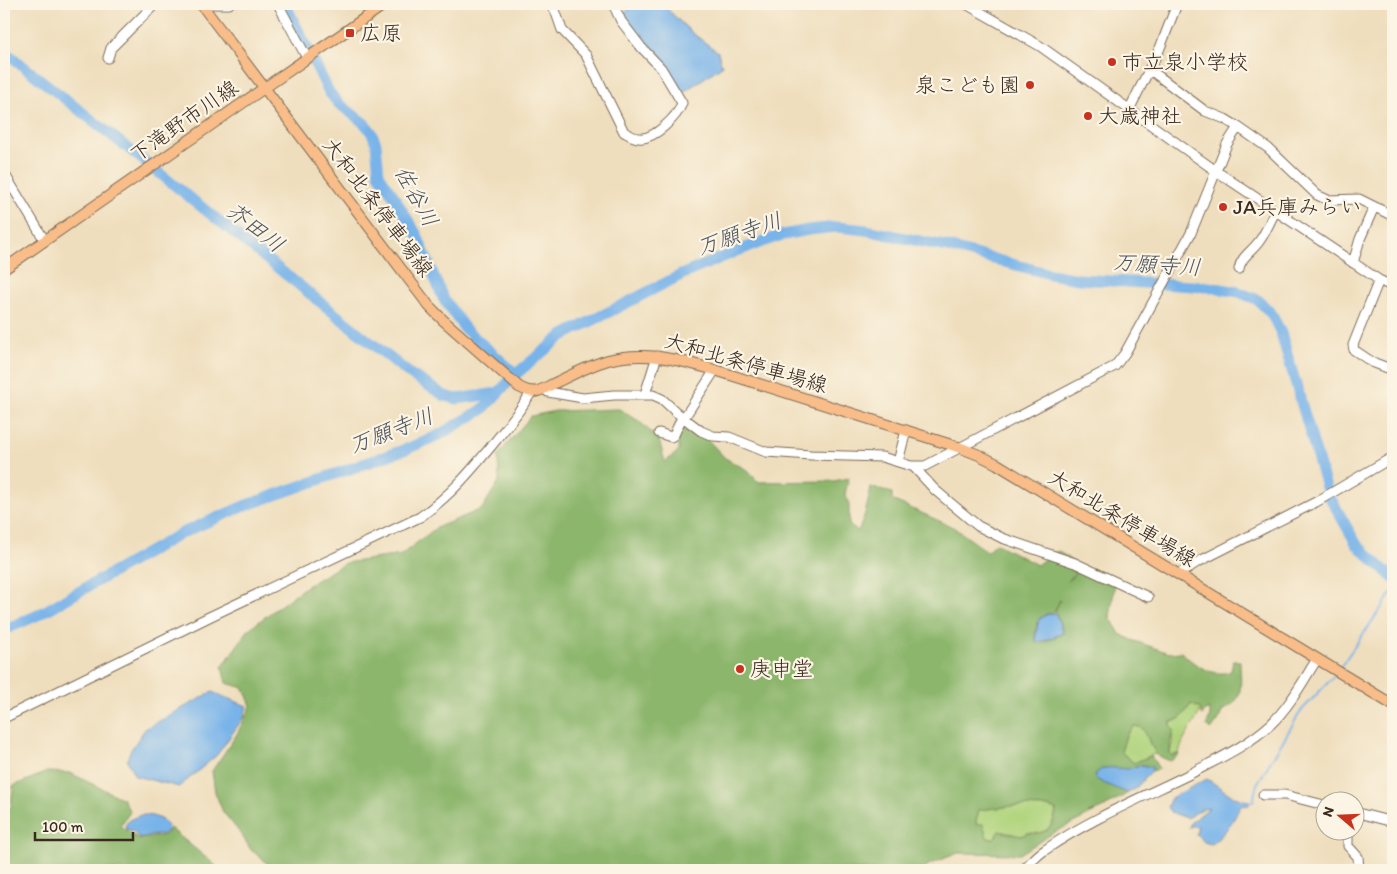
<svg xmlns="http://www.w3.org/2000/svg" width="1397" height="874" font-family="Itim,'Klee One',sans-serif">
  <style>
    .green { fill: #b0d47d; stroke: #767f4e }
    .forest { fill: #8cb66c; stroke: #647045; fill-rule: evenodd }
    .water { fill: #78b3e9; stroke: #5a6e84 }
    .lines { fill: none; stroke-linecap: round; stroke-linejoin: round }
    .stream { stroke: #78b3e9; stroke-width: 2 }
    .river { stroke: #78b3e9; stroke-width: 11 }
    .minor-casing { stroke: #7a6956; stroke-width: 11 }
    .major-casing { stroke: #7a6956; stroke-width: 12 }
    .minor { stroke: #fff; stroke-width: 9 }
    .major { stroke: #f8bd89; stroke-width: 10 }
    .poi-dot { fill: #c8321e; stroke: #fcf5e5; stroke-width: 2 }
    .labels { text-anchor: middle; stroke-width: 4.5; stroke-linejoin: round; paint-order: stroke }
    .poi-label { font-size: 21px; fill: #3b2a1e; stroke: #fcf5e5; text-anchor: start }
    .street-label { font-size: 21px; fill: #3b2a1e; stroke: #fcf5e5 }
    .water-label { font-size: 22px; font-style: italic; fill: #4d535b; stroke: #fcf5e5 }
  </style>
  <rect width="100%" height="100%" fill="#fcf5e5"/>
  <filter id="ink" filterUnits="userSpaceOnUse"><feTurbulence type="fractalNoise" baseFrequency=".02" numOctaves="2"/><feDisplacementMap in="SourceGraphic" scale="10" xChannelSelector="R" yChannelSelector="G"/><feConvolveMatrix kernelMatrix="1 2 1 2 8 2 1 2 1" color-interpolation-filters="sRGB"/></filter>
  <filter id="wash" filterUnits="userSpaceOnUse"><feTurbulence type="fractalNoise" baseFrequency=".0096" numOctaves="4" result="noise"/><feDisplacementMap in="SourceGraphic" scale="20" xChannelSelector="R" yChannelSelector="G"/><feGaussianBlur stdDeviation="1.12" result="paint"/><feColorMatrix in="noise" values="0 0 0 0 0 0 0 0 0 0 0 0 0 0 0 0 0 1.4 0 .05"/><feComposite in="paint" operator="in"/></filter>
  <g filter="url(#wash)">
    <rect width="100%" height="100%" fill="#efdebd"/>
    <!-- green -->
    <path class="green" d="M1191,704L1201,709C1195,725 1183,736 1179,753L1172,756L1170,753L1173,738L1170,726L1172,722C1183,719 1184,713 1191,704Z
      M1134,726L1140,727L1145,730V735L1148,738L1150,744L1156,753L1134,763L1121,752L1126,735Z
      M1012,806L1048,807L1056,810C1053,828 1046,835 1028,833L1021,836L999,831L994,839L987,838L985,829L976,824V820L979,810Z"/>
    <!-- forest -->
    <path class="forest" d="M619,409L639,421L659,440L665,462L679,451L678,430L704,436L725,458L747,470L759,482L834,481L849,478L845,494L849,503V524L858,531C865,518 868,502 871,487L892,493V500L953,527L987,551L995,543L1037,565L1051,554L1059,551L1080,568L1068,581L1080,569L1115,583L1110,617L1120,634L1132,640L1169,653L1181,652C1192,663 1214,679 1231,671L1233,661H1240C1240,682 1246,700 1223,710L1218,721L1211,730L1207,725L1210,715V709L1205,711L1202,716L1200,708L1191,704C1183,714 1185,718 1171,722L1170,726L1174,730L1170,743V753L1172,756L1179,753L1178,756L1170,761L1154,754L1156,752L1150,744L1148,738L1145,735L1144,730L1140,727L1134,726L1126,735L1121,752L1134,763L1151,756L1159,769L1152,771V767C1148,766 1143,764 1140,765C1136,765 1132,768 1128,769C1116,769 1101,763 1094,777C1098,782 1120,790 1128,793L1101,809L1088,813L1095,812L1053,833L1020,854L958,853L928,865L924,870H272L263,859L251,850L241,834L223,812L215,792L212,771L237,734L251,706L244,688L226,683L222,667L249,629L305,587L345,563L401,555L436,528L482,509L499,481L498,455L531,416L555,411ZM1060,600L1055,611L1064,633L1044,642H1036L1035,633L1039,619L1046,614L1053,613ZM1012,806L1048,807L1056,810C1054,828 1046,835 1028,833L1021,836L999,831L994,839L987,838L983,824H976V821L979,810Z
      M47,772L70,773L123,799L130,812L120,826L140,840C151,834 164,841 170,828L221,870H4V815L11,807L13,786Z"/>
    <!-- water -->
    <path class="water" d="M633,4H662L691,32L718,52L722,66L682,93L678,92L626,20L624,14Z
      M1053,613L1056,614L1063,633L1043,641L1036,642V633L1039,619L1046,615Z
      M212,692L247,706L244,717L217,755L179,787L135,776L127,760L130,751L145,729Z
      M1140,765L1152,767V771C1143,778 1139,788 1128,793C1120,790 1098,782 1094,777C1101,763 1117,769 1128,769C1132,768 1136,766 1140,765Z
      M1207,779C1221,787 1233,800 1250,801L1249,805L1240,806C1235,820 1223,836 1211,844L1204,842L1196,834L1198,826H1191L1189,828L1190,823L1209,808L1202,809L1187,818L1170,812L1167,807L1171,798Z
      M141,815C152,815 161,817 168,826L167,831C160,838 149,833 140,839L133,831L126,829L125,826L129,820Z"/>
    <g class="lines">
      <!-- stream -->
      <path class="stream" d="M1339,669L1393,591
        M1249,802L1253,801L1257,784L1301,711L1335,675"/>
      <!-- river -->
      <path class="river" d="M285,4L329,92L338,103L364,123L371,131L376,143L379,174L393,195L417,235L443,298L465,329L516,374
        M4,51L143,160L410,374L445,396L457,399L498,393
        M4,630L38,615L182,533L244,506L409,448L439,435L482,410L516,374L562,336L681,275L737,251L779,236L808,230L837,227L866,230L948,247L1050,274L1079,279L1209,287L1239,292L1258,300L1271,313L1281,333L1328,494L1357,545L1393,578"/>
    </g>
  </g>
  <g filter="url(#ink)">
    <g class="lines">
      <defs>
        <path id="minor" d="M201,4H229
          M278,4L307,58
          M550,4L555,10L562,30L586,55L624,132C628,134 634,138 639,138C654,140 678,116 682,103L661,68L641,47L621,21L613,4
          M966,4L1040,46L1216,171L1379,280L1393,287
          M108,58L111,48L155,4
          M1149,69L1205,111L1225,119L1238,127
          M1129,110L1160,48L1177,4
          M4,173L45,241
          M1353,263L1360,239L1374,207
          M1239,269C1241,256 1253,251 1260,240C1266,232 1270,221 1275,212
          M1379,280L1353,345L1354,350L1372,362L1393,370
          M544,389L548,392L583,398L614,395H653L662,399L676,412L701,431L713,436L729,437L766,452L811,455L882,457L911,466H925L1115,366L1125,353L1191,233L1227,144L1238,127L1268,148L1317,195L1328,200L1359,199L1393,216
          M645,394L657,356
          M684,418L715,370
          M659,433L671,437L674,435L682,417
          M1390,460L1393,471
          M898,462L906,430
          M913,466L935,490L978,526L1002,538L1075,563L1148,597
          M1179,574L1196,563L1316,502L1393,457
          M4,718L209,617L420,517C450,496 470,472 493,444C507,427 521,410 532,391
          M1263,795H1285L1324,805
          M1354,812L1393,822
          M1348,832V846L1358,857L1359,870
          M1023,870C1030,863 1037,855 1045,850C1090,819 1141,798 1190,774C1218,759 1247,746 1271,724C1290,706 1303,681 1317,659"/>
        <path id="major" d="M201,4L429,306L443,320L519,387C525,390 531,393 538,391C545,389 552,384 559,381C575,373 591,365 608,360C645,350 679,360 715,370L961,448L979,455L997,464L1393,705
          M4,269L385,4"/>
      </defs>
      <!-- minor casing -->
      <use href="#minor" class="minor-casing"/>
      <!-- major casing -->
      <use href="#major" class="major-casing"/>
      <!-- minor -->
      <use href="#minor" class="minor"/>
      <!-- major -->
      <use href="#major" class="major"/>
    </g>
  </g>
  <!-- markers -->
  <g class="poi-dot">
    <rect x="345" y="28" width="10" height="10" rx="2.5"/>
    <circle cx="1112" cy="62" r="5"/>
    <circle cx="1030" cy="85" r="5"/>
    <circle cx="1088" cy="116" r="5"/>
    <circle cx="1223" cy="207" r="5"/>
    <circle cx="740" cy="669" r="5"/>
  </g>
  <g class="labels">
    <!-- poi labels -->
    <g class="poi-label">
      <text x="360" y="40">広原</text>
      <text x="1122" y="69">市立泉小学校</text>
      <text x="1020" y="92" text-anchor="end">泉こども園</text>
      <text x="1098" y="123">大歳神社</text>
      <text x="1233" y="214">JA兵庫みらい</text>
      <text x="750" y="676">庚申堂</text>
    </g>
    <!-- street labels -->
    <g class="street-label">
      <text transform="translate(184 121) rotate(-35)" y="7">下滝野市川線</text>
      <text transform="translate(378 207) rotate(53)" y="7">大和北条停車場線</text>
      <text transform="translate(746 363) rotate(16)" y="7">大和北条停車場線</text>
      <text transform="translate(1122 518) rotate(31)" y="7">大和北条停車場線</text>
    </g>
    <!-- water labels -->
    <g class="water-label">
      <text transform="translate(417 196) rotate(61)" y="8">佐谷川</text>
      <text transform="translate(256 227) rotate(38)" y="8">芥田川</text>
      <text transform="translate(739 233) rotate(-19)" y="8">万願寺川</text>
      <text transform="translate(1157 264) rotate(4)" y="8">万願寺川</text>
      <text transform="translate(391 430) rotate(-21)" y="8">万願寺川</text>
    </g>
  </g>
  <!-- margin -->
  <rect width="1397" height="874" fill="none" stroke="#fcf5e5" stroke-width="20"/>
  <!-- north arrow -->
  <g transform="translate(1340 816) rotate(289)"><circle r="24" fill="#fcf5e5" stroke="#afa495"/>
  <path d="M0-4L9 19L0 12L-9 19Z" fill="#c8321e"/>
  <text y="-8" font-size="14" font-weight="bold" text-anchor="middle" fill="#3b2a1e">N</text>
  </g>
  <!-- scale -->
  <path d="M35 832v8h98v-8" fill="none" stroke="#3b2a1e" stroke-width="2.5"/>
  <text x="42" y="832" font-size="15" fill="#3b2a1e" stroke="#fcf5e5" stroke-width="4" paint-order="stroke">100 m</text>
</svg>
